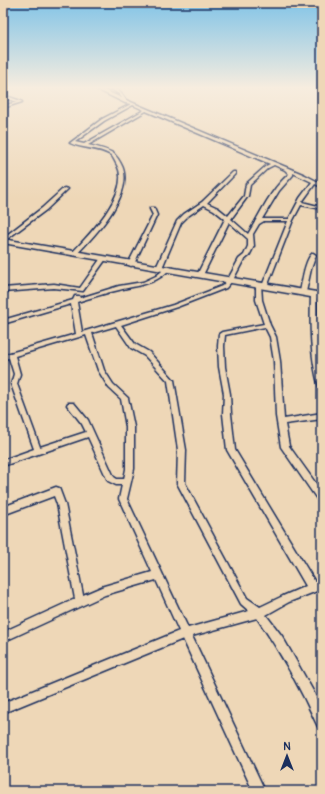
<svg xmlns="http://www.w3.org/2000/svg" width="325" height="794" font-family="Pangolin,sans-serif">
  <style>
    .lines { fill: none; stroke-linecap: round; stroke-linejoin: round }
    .street-casing { stroke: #1b2f5e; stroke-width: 3 }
    .secondary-casing { stroke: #1b2f5e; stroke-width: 3 }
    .street { fill: #eed7b7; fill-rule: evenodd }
    .secondary { fill: #eed7b7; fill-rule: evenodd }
  </style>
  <rect width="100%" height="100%" fill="#eed7b7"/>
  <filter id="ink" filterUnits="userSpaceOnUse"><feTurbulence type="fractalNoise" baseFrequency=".025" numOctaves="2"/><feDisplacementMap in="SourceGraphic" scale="8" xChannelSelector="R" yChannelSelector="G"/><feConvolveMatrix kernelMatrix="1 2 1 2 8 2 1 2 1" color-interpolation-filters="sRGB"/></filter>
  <g filter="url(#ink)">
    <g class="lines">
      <defs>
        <path id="street" d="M94,88H99L122,98L119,94L110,88C118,88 122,94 126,100L305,175L322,184V187L315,184L302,202L322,207V209L301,205L293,220L267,287H263L262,286L288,221H264L259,224L253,234L254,246L249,256L243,261L233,280L226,288L177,307L121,325L135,344L149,352L174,380L186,450L185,483L247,598L260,607L283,596L306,586L227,450L223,414L224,394L219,367L218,346L219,334L222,332L264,324L256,300V283H260L261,284L262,300L270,325L276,337L280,361L284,419L322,413V419L285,424L289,446L322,492V503L319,502L281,447L276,416L274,361L270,337L265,327L225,335L224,346L225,367L230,394L231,414L235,450L315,582L322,579V589L289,602L266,615L282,636L313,691L322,711V728L318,727C301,689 281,653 257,618L192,636L265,791H253L183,639L3,713V703L179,631L156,580L105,595L3,642V632L75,599L57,504L54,496L3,515V507L56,487L59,488L65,504L83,595L104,586L152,572L119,499L122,485H116L108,481L88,437L3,466V460L34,449L11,384L14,374L9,358L3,359V355L76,334L71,304L3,324V320L73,300L75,296H79L80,298L119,286L143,282L156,276L167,267L170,269C155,285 139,285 119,290C105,293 91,298 77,302L82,332L173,305L222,286L228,279L239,259L244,255L248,246V239L229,222L203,275L202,276H198L197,275L225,219L214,210L204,205L188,216L181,223L162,268L159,270L156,268L177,221L184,214L202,202L233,172H235V174L207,203L218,208L228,216L244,196L246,184L266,166L270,164L146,111L88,145C97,147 107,149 114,154C117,157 119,160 121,164C137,193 94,236 76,255H72V253C89,235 132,192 117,165C115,162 114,158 111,155C98,147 82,149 70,143L102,119L131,104L125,103ZM133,105L144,110L84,144L75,142L104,121ZM274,165L285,170L289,174C270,190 261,213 248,234L231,219L248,196L250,185L268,168ZM293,173L312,182L300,198L289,219H262L279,191L293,175ZM116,326L131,348L145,356L168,381L178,450L177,483L241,604L249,611L188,628L127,499L134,469V427L128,398L113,384L104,370L92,333ZM86,335L98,370L109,388L121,399L126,427V469L124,479H117L114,477L88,420L74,403H68L67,405L82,424L86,432L40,447L17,384L20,374L15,356Z
          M3,95L21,101L22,102L3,108V106L17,102L3,97Z
          M64,188L68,189L46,210L3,242V238L42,208Z
          M150,208H154L157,215L134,264L131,266L129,265L128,264L153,215L150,209Z
          M313,253L316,255L311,269L306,292L303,294L301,293L300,292C302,283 305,258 313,253Z
          M103,257L106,259L83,291L54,288L3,292V288L54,284L80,288L101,258Z
          M314,292L317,294V341L322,375V390L319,387C310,356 310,326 311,294Z"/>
        <path id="secondary" d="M3,239L322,293V299L3,243Z"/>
      </defs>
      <!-- street casing -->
      <use href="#street" class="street-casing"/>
      <!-- secondary casing -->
      <use href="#secondary" class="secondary-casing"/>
      <!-- street -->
      <use href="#street" class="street"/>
      <!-- secondary -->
      <use href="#secondary" class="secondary"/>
    </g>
  </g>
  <!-- sky -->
  <linearGradient id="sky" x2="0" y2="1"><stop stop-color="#82c4e7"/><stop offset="0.44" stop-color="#f7eddf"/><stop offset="1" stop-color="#f7eddf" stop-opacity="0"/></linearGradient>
  <rect width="325" height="199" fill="url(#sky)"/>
  <!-- margin -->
  <rect width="325" height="794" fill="none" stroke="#eed7b7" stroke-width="16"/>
  <rect x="8" y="8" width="309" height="778" fill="none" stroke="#1b2f5e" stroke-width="1.5" filter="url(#ink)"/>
  <!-- north arrow -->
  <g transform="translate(287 756)" stroke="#eed7b7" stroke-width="3" paint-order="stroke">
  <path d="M0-3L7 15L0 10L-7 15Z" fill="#1b2f5e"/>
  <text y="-6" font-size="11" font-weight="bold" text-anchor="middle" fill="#1b2f5e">N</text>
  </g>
</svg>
